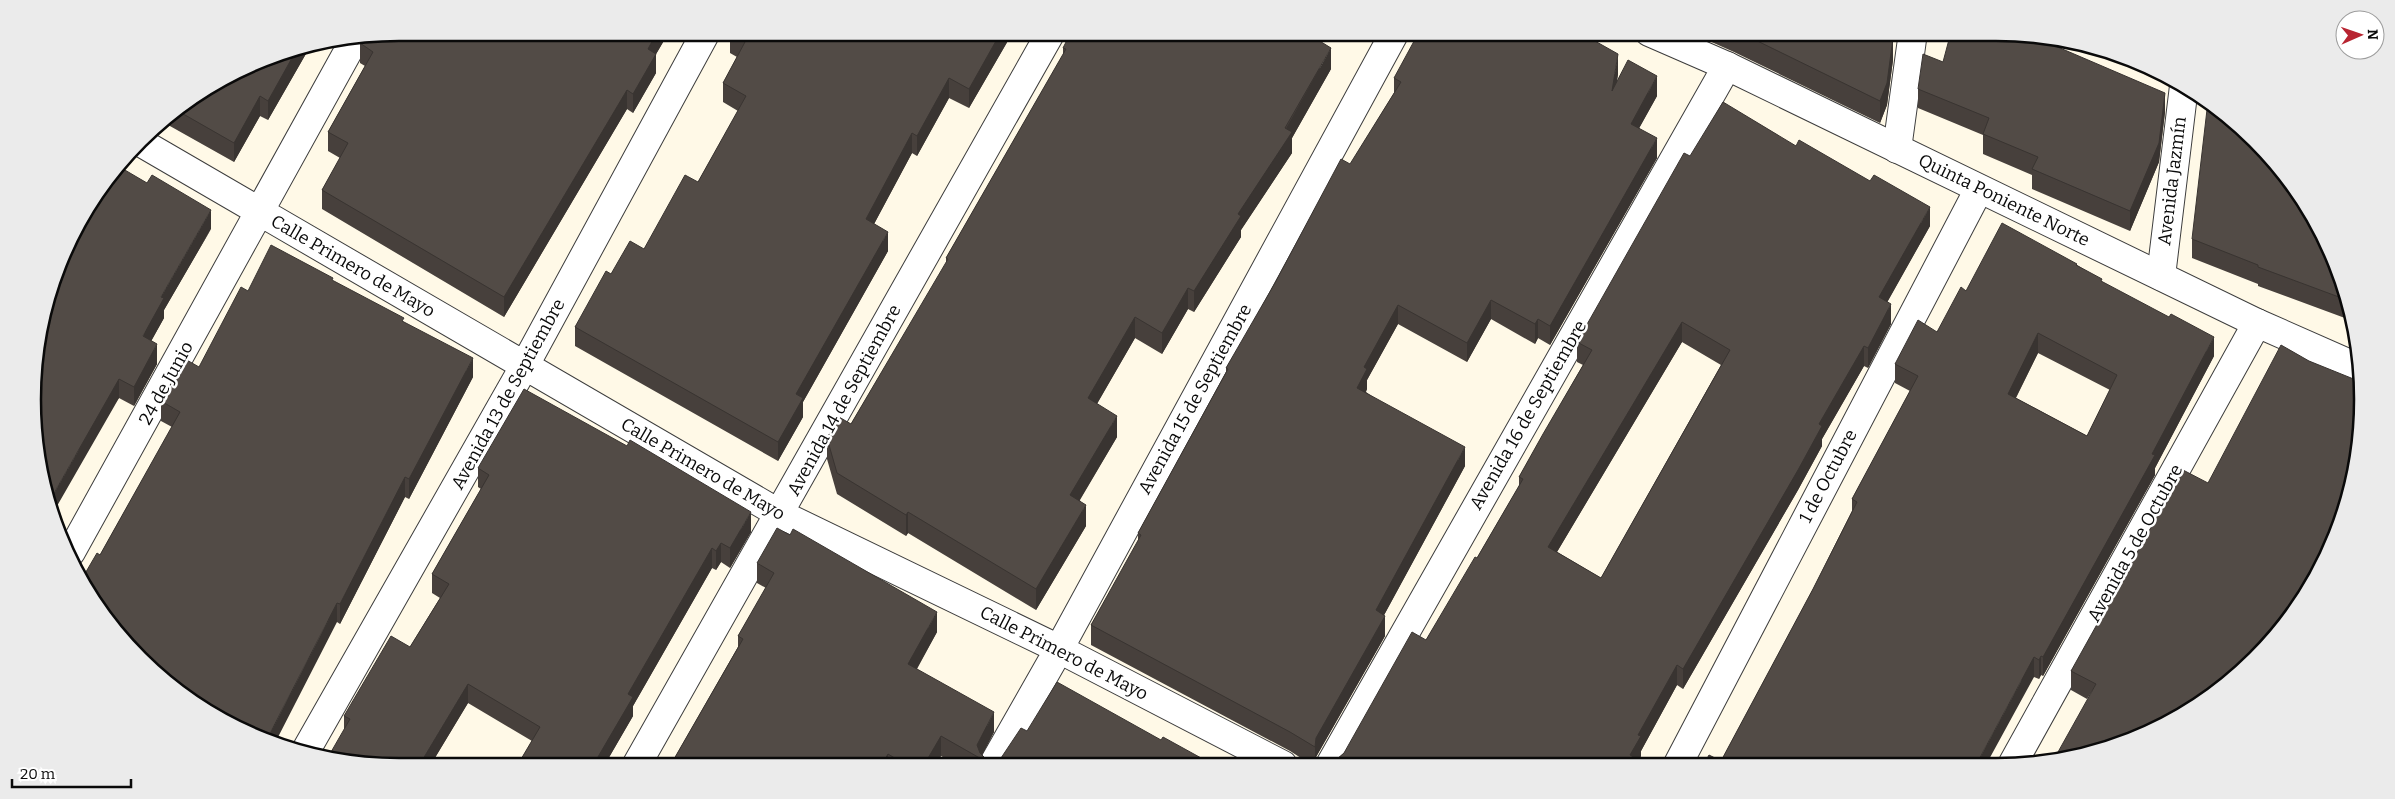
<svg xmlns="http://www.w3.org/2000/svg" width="2395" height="799" font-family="Bitter,serif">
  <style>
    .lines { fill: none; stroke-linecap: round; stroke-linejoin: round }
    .minor-casing { stroke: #3d3d3d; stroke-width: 30 }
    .tertiary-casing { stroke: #3d3d3d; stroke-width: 30 }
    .minor { stroke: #fff; stroke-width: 28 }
    .tertiary { stroke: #fff; stroke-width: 28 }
    .wall { fill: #47403c; fill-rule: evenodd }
    .shaded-wall { fill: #393431 }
    .building { fill: #524b46; stroke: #393431; fill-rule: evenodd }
    .labels { text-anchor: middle; stroke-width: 5; stroke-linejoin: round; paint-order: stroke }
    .street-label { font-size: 18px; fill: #0a0a0a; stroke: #fff }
    .rim { fill: none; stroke: #0a0a0a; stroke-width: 2.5 }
  </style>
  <rect width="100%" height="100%" fill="#fff9e7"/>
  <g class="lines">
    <defs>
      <path id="minor" d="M140,142L780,514L1059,649L1283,765
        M1897,149L1913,32
        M2161,276L2184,86
        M71,552L356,37
        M305,752L525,365L706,32
        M2013,763L2257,323
        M1678,764L1979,189
        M993,765L1059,649L1395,32
        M1330,765L1727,66
        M636,766L1051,32"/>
      <path id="tertiary" d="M1649,32L1727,66L2257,323L2359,368"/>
    </defs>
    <!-- minor casing -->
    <use href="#minor" class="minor-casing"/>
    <!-- tertiary casing -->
    <use href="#tertiary" class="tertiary-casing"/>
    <!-- minor -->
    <use href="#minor" class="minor"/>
    <!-- tertiary -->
    <use href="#tertiary" class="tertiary"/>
  </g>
  <!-- wall -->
  <path class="wall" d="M400,32H669L656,54V73L633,113L627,109L504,317L322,209V190L340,158L328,151V132L365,66L360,63V43Z
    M1013,32L969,108L949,98L917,156L912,153L874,224L888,251L803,402V417L778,461L575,346V327L611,274L644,249L698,182L738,111L723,102V83L737,57L730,53V34Z
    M1689,32H1881L1893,60L1887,105L1880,123L1734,52Z
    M338,39L333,46L324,41L328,40Z
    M311,45L268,120L260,116L234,162L161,121L259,60Z
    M1063,48L1331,69L1292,138V153L1241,230V237L1194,312L1188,309L1162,354L1135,338L1097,404L1117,437L1080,500L1086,526L1036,610L908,533L906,536L837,494L827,459V438L851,424L946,264V258L1063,55Z
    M1943,62L2165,112L2159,162L2130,231L2032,189V175L1983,154V135L1918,108V89Z
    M1618,74L1617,81L1657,96L1639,128L1657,158L1550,345L1538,338L1535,344L1491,319L1467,362L1398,324L1367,380V389L1366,392L1465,466L1384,615L1385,636L1316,757L1315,765H1312L1290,751L1091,645V625L1138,542V533L1226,373V368L1394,93V78Z
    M1690,156L1930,226L1887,302L1891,324L1868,368L1864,366L1822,439V446L1798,490L1683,689L1677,685L1641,751V756L1639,760V764L1337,765V759L1344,753L1426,640L1477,558L1519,486V477L1583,365L1577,362V342ZM1682,342L1721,365L1601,578L1557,552Z
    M211,229L164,310V318L151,341L157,364L134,406L119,398L45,494Z
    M2192,239L2335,259L2353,321L2258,286V284L2192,258Z
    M2077,265L2214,356L2155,468V475L2043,676L2041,675L2039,679L2034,677L1721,761L1813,589L1852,511V499L1910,391L1895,383V364L1937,332L1966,291ZM2038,353L2110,390L2087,436L2016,398Z
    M333,281L404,322L473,377L409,499L405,497L340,624L337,622L83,577L100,555L172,427L161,421V401L199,367Z
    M2309,361L2087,699L2071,690V671L2208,483Z
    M478,468L751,532L730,568L721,562L716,570L712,568L633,706V716L604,766H517L532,741L468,703L430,766H400L344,729V716L410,647L440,598L432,593V574L481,489L478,487Z
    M757,563L937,632L917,669L994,732L982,755L986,759L994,761L1001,758L1027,731L1161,740L1212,765H957L941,756L935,765L670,766L738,647V636L766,588L757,583Z"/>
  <!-- shaded-wall -->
  <path class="shaded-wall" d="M657,32H669L648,68V49Z
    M1001,32H1013L969,108V89Z
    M1893,38V60L1887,105L1880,123V101Z
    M333,39H338L333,46Z
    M311,45L268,120V101L297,49Z
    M1331,48V69L1292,138V153L1241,230V237L1194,312V291L1238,214Z
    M656,54V73L633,113V94Z
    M1618,54V74L1612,110V91Z
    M1657,76V96L1631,143V124Z
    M949,78V98L917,156V136Z
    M627,90V109L504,317V297Z
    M2165,93V112L2159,162L2130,231V211Z
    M260,96V116L234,162V143Z
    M912,133V153L866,239V219Z
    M1657,138V158L1550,345V326Z
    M1930,207V226L1879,317V297Z
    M211,210V229L164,310V318L143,356V336L161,297Z
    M888,232V251L803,402V417L778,461V442L796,394Z
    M1188,288V309L1162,354V333Z
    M1491,300V319L1467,362V343Z
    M1891,304V324L1868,368V348Z
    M1398,305V324L1367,380V389L1357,407V388L1364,367Z
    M1135,317V338L1088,419V398Z
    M1538,319V338L1535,344V324Z
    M1682,322V342L1548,567V547Z
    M2038,333V353L2008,413V394Z
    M2214,337V356L2155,468V475L2043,676V657L2152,454Z
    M157,344V364L134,406V387Z
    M1864,346V366L1822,439V446L1798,490L1683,689V669L1819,424Z
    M473,358V377L409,499V479Z
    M119,379V398L53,513L49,502Z
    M1117,416V437L1070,516V495Z
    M1465,447V466L1376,630V610Z
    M405,477V497L340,624V604Z
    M1086,505V526L1036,610V589Z
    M751,512V532L730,568V548Z
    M908,512V533L906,536V515Z
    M721,543V562L716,570V551Z
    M712,548V568L633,706V716L604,766H595V762L628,694Z
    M337,603V622L275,743L266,741Z
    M937,612V632L908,684V664Z
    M1385,616V636L1316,757L1315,765V747L1316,738Z
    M2041,656V675L2039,679V660Z
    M2034,657V677L1987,763H1977Z
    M1677,665V685L1641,751V756L1636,764L1630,755L1638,735Z
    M468,684V703L430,766H420V764Z
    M994,712V732L980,759L977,745Z
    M941,736V756L935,765H924Z
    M888,754V766H881Z"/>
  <!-- building -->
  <path class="building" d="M400,32H657L648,49L656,54L633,94L627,90L504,297L322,190L348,143L328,132L373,52L360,43L363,36Z
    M731,32H1001L969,89L949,78L917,136L912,133L866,219L888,232L796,394L803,398L778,442L575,327L606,271L611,274L630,241L644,249L685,175L698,182L746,96L723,83L745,42L730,34Z
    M1071,32H1305L1331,48L1285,128L1292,132L1238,214L1241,216L1194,291L1188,288L1162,333L1135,317L1088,398L1117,416L1070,495L1086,505L1036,589L908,512L906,515L837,473L827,438L839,417L851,424L948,259L946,258L1066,49L1063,48Z
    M1419,32H1579L1618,54L1612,91L1628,60L1657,76L1631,124L1657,138L1550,326L1538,319L1535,324L1491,300L1467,343L1398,305L1364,367L1367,369L1357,388L1465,447L1376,610L1385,616L1316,738L1315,747L1290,732L1091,625L1141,535L1138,533L1228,369L1226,368L1275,283L1341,159L1350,164L1401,82L1394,78Z
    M1739,32H1881L1893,38L1887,83L1880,101Z
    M1951,32H1996L2032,36L2165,93L2159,143L2130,211L2032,169L2038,157L1983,134L1989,118L1918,89L1923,54L1943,62Z
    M297,49L268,101L260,96L234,143L178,111L259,60Z
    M2208,101L2255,140L2301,196L2335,259L2347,300L2258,267V265L2192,239Z
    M1723,102L1796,146L1799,140L1870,181L1874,175L1930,207L1879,297L1891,304L1868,348L1864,346L1819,424L1822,426L1798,470L1683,669L1677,665L1638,735L1641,736L1630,755L1639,760L1636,764L1347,765L1337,759L1344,753L1412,632L1426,640L1475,557L1477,558L1523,479L1519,477L1543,434L1592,350L1577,342L1684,153L1690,156ZM1682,322L1730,350L1601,578L1548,547Z
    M118,166L147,183L152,175L211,210L161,297L164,298L143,336L157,344L134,387L119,379L49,502L45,494L33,424L36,352L70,237L109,176Z
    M2002,223L2077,264L2076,265L2102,279L2101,281L2169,317L2171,314L2214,337L2152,454L2155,455L2043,657L2041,656L2039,660L2034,657L1977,763L1704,764L1709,755L1721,761L1813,589L1857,502L1852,499L1918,376L1895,364L1918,320L1937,332L1961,287L1966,291ZM2038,333L2117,375L2087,436L2008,394Z
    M271,245L333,278L332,280L404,318L402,321L473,358L409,479L405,477L340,604L337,603L266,741L259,739L196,705L140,659L95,604L82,577H83L97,553L100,555L180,412L161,401L185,359L199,367L241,287L248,291Z
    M2281,345L2309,361L2361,382L2362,400L2355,471L2313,583L2238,675L2158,729L2053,761L2096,684L2071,671L2183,470L2208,483Z
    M524,389L627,446L630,440L751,512L730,548L721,543L716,551L712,548L628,694L633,697L595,762L601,766H517L540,727L468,684L420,764L425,766H400L327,759L350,719L344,716L391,636L410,647L449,584L432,574L489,475L478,468Z
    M777,528L790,535L793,529L937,612L908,664L994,712L977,745L980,753L986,759L994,761L1001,758L1021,728L1027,731L1057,682L1161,740L1163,737L1212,764V765H992L941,736L924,765L908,766L888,754L881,766H670L743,639L738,636L774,573L757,563Z"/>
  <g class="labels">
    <!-- street labels -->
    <g class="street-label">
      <text transform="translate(2172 181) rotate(-83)" y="6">Avenida Jazmín</text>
      <text transform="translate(2004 200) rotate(26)" y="6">Quinta Poniente Norte</text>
      <text transform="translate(353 266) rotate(30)" y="6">Calle Primero de Mayo</text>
      <text transform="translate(166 383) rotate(-61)" y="6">24 de Junio</text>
      <text transform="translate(508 394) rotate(-61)" y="6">Avenida 13 de Septiembre</text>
      <text transform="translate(1195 399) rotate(-61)" y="6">Avenida 15 de Septiembre</text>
      <text transform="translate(844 400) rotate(-61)" y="6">Avenida 14 de Septiembre</text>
      <text transform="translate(1528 415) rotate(-60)" y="6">Avenida 16 de Septiembre</text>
      <text transform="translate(703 469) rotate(30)" y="6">Calle Primero de Mayo</text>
      <text transform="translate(1828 476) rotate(-62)" y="6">1 de Octubre</text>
      <text transform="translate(2135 543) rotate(-61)" y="6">Avenida 5 de Octubre</text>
      <text transform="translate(1064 653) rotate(27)" y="6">Calle Primero de Mayo</text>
    </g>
  </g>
  <!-- crop -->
  <path d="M0 0H2395V799H0ZM399 41H1996A358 358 0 0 1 2354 399V400A358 358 0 0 1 1996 758H399A358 358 0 0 1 41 400V399A358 358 0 0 1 399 41Z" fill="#ebebeb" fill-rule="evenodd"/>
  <path class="rim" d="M399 41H1996A358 358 0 0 1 2354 399V400A358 358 0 0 1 1996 758H399A358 358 0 0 1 41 400V399A358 358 0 0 1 399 41Z"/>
  <!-- north arrow -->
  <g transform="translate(2360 35) rotate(88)"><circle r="24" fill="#ffffff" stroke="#9d9d9d"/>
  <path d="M0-4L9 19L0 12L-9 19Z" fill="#b82431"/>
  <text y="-8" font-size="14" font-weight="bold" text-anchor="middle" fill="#0a0a0a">N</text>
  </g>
  <!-- scale -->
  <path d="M12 779v8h119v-8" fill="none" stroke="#0a0a0a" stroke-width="2.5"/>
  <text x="20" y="779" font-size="15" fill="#0a0a0a" stroke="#ffffff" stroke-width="4" paint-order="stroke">20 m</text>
</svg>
